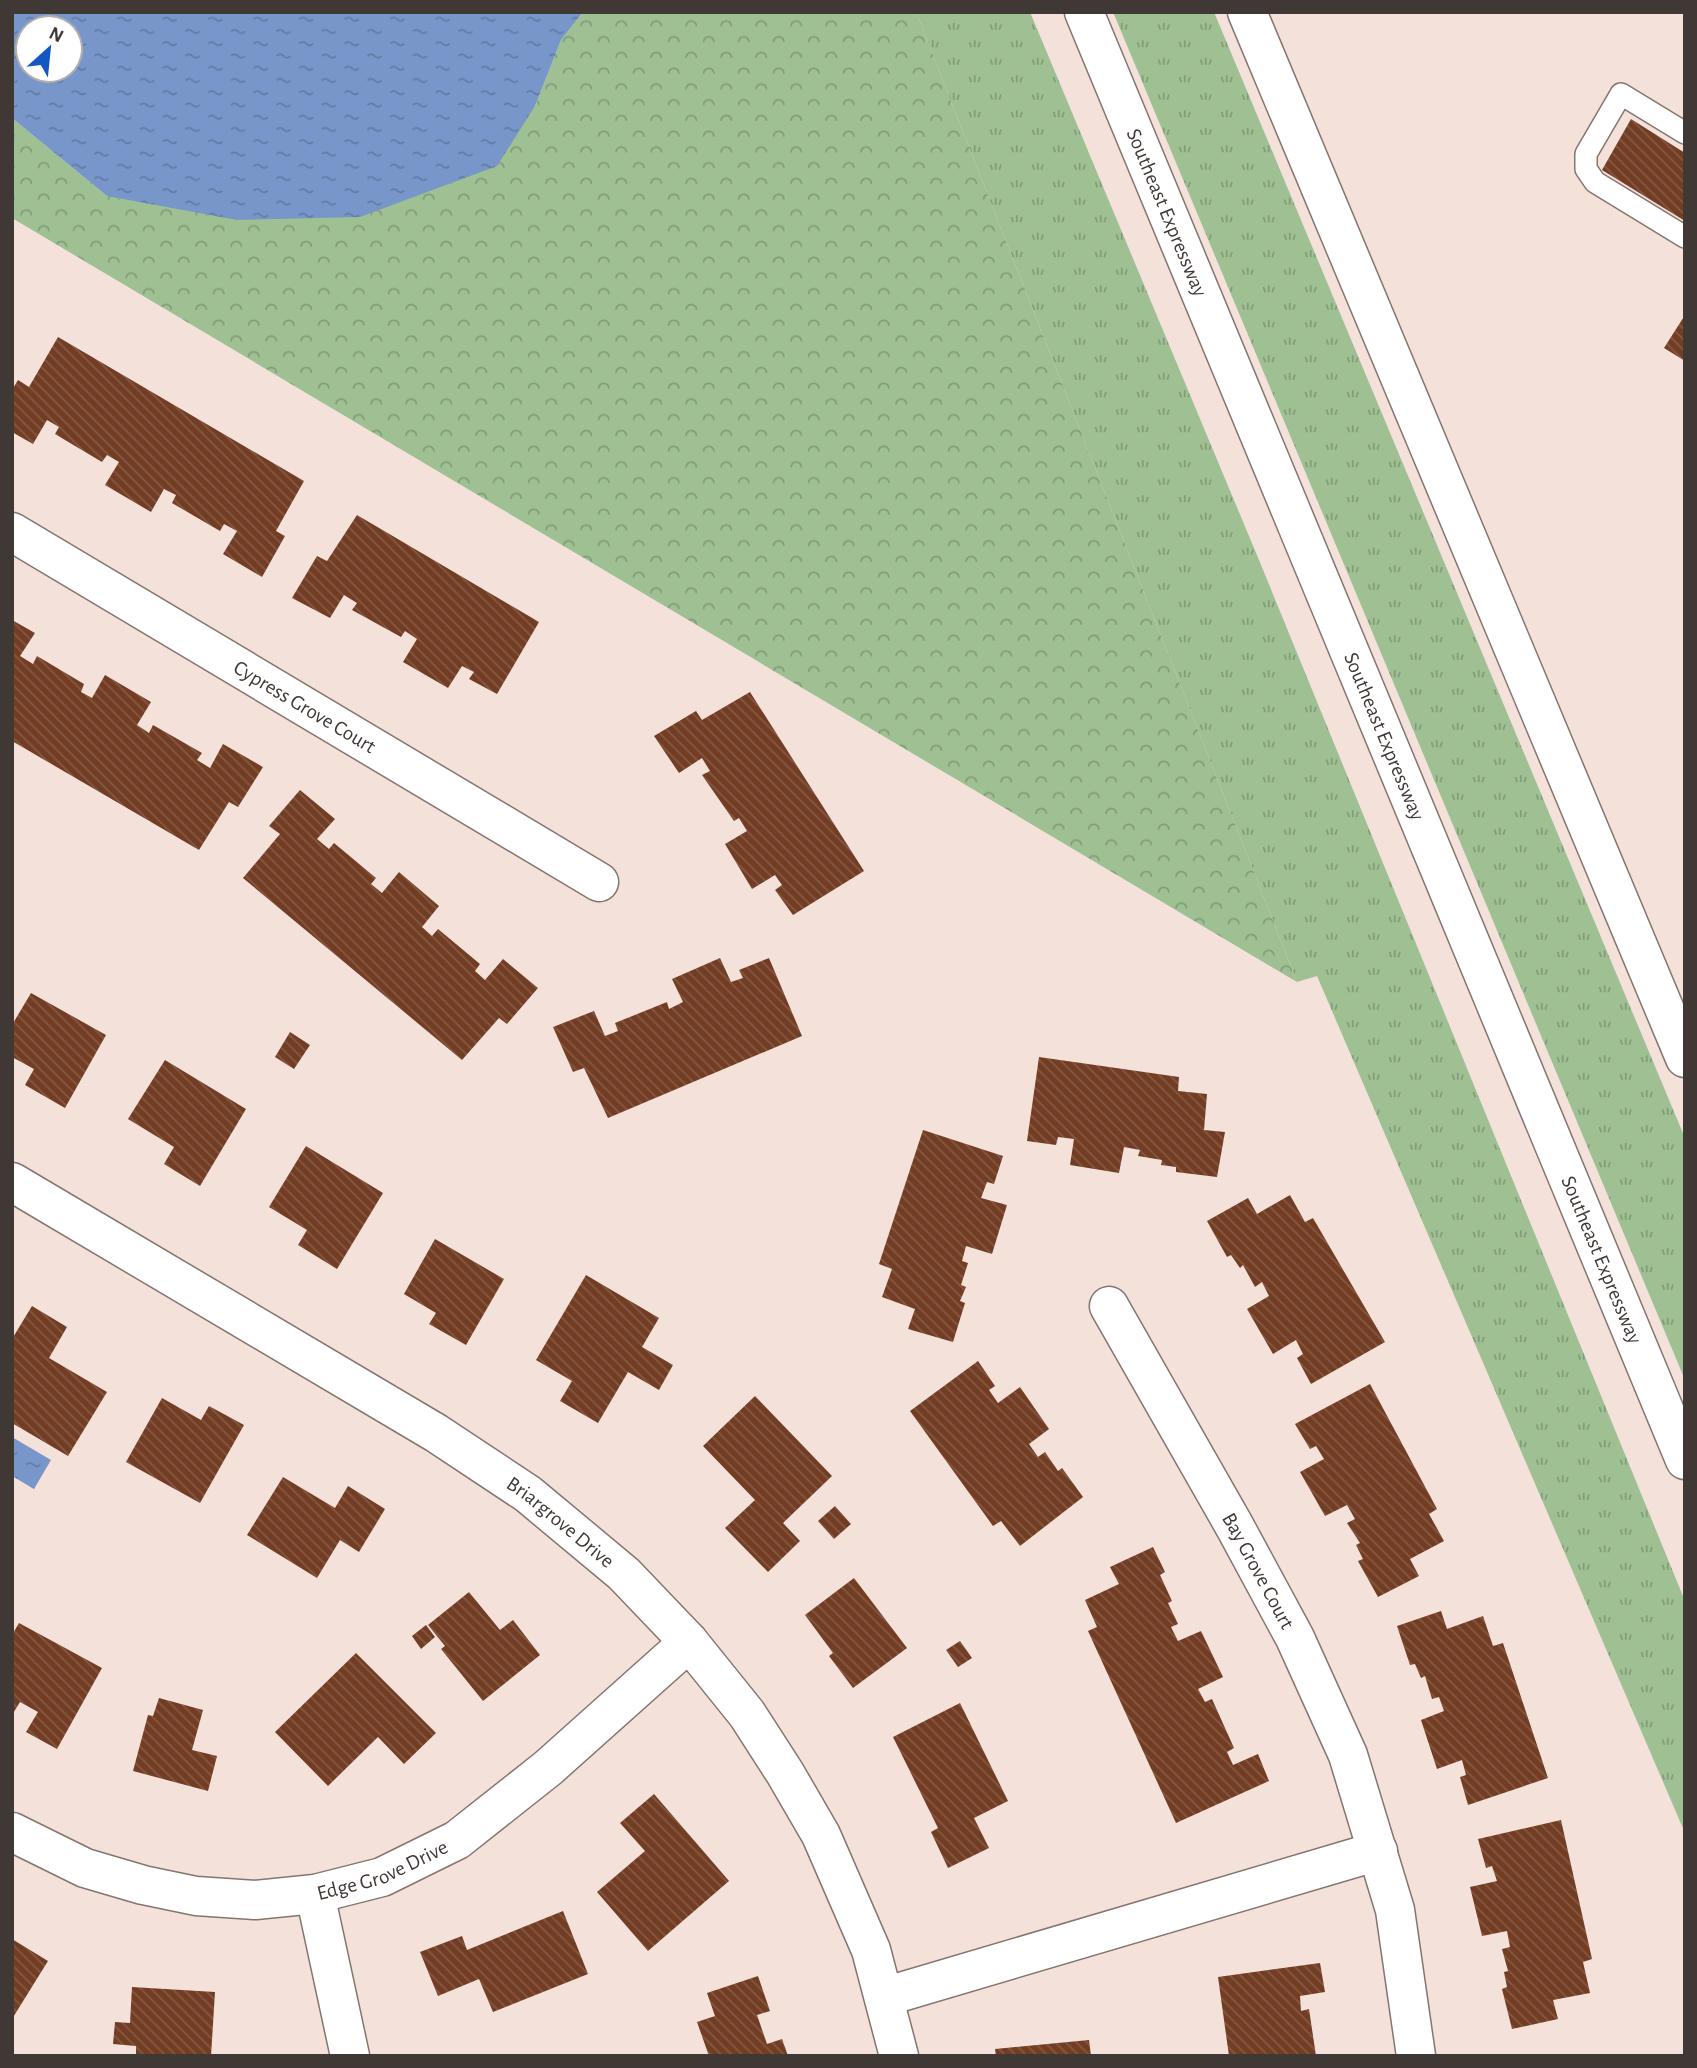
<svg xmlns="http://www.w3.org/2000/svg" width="1697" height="2068" font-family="'Alegreya Sans',sans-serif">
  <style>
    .grass { fill: url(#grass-tufts) }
    .forest { fill: url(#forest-crowns) }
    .water { fill: url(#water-ripples); fill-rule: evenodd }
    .building { fill: url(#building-back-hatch) }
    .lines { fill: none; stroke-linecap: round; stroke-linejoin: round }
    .service-casing { stroke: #85756f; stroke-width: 24 }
    .minor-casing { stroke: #85756f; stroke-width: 41 }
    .motorway-casing { stroke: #85756f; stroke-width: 41 }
    .service { stroke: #fff; stroke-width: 21 }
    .minor { stroke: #fff; stroke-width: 38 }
    .motorway { stroke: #fff; stroke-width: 38 }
    .labels { text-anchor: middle; stroke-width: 7; stroke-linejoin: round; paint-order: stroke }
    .street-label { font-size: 21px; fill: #3f3835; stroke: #fff }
  </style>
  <defs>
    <pattern id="grass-tufts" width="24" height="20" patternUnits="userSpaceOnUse" patternTransform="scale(1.75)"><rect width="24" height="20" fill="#9ec093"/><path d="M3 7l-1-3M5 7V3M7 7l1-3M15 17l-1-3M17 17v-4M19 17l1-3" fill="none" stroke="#829d79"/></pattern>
    <pattern id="forest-crowns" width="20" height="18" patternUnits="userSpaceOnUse" patternTransform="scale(1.75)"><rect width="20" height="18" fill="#9ec093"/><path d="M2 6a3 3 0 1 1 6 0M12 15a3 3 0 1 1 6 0" fill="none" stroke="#829d79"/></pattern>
    <pattern id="water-ripples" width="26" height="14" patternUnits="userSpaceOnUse" patternTransform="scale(1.75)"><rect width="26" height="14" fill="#7896ca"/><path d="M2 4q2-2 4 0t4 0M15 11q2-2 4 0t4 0" fill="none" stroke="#647ba5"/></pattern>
    <pattern id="building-back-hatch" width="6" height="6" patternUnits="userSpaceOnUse" patternTransform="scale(1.75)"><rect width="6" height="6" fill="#733d24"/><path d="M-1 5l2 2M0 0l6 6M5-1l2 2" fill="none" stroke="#835844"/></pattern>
  </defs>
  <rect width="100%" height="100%" fill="#f3e1da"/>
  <!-- grass -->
  <path class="grass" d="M916,12H1030L1259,560L1685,1601V1833L1317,976L1297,982Z
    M1113,12H1214L1685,1138V1380Z"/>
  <!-- forest -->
  <path class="forest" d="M583,12H916L1297,982L12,218V118L107,196L535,106L561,40Z"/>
  <!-- water -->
  <path class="water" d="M12,12H583L561,40L535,106L497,166L360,217L237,220L107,196L12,118ZM28,28H70V70H28Z
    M12,1437L51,1460L34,1489L12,1476Z"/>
  <!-- building -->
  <path class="building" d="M1631,119L1685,153V221L1602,170Z
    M1685,315V361L1664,348Z
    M58,337L304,481L276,531L285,536L262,577L223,554L237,531L224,524L220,531L172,503L176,495L164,489L151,512L105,485L119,462L107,455L102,462L55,434L59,427L47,420L33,444L12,432V390L18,380L29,387Z
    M357,515L539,622L497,694L469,679L474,672L462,666L448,688L403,662L417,639L405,631L401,637L352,610L357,603L344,595L330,618L292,598L317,556L327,561Z
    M12,620L35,633L20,656L33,664L37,656L84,684L81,692L92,698L105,675L151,702L137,725L149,733L153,725L202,753L197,760L210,768L223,744L263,767L238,807L229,802L199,850L12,741Z
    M750,692L864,871L793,915L775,890L782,885L775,875L752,889L725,844L747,831L739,818L734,821L702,775L710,771L702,758L679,773L654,736L696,711L702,720Z
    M300,790L335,819L317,839L329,849L334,843L376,878L371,884L382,893L399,872L439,906L422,927L432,936L438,929L480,964L475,971L485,980L503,959L538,988L507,1024L499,1018L462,1060L243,878L280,834L269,826Z
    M720,958L731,982L743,978L739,970L769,958L802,1036L608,1118L584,1068L573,1072L553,1027L594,1011L605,1036L618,1031L615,1023L667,1002L669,1009L683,1002L672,979Z
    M31,993L106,1035L65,1108L25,1085L34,1069L12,1057V1025Z
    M290,1032L310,1045L294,1069L275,1057Z
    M1039,1057L1179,1077L1178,1091L1207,1094L1204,1130L1225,1132L1217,1177L1176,1172V1167L1161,1165L1162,1160L1138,1156L1140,1150L1124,1147L1119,1173L1070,1165L1074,1139L1058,1137L1056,1145L1027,1141Z
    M165,1060L246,1109L200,1186L164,1164L174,1147L128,1119Z
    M923,1130L1003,1156L994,1184L987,1182L981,1198L1007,1205L992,1254L966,1246L962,1261L968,1263L961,1285L966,1287L960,1301L965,1303L953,1342L908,1329L915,1309L882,1297L892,1269L879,1264Z
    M306,1146L383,1193L337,1269L298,1245L307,1230L269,1207Z
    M1290,1195L1305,1222L1313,1218L1385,1342L1311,1384L1297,1358L1303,1354L1296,1340L1273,1354L1247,1309L1269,1296L1262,1282L1255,1287L1243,1265L1240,1268L1231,1255L1227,1257L1207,1221L1248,1198L1257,1214Z
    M435,1239L504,1279L466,1345L429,1324L436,1313L404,1294Z
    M586,1275L659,1318L642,1347L673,1365L659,1390L628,1372L598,1423L560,1401L572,1381L536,1360Z
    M32,1306L67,1327L49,1358L107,1392L68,1456L12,1423V1339Z
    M978,1361L995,1386L989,1390L998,1403L1020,1387L1049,1429L1029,1444L1038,1457L1045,1452L1058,1471L1062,1468L1083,1497L1020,1546L1001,1521L993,1526L910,1411Z
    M1370,1384L1437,1509L1429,1514L1444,1541L1410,1559L1419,1576L1378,1597L1358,1561L1363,1559L1356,1545L1360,1543L1347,1523L1355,1519L1347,1505L1325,1516L1300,1472L1324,1459L1316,1446L1310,1449L1295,1424Z
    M755,1396L832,1476L783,1523L800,1541L768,1572L725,1528L755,1500L703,1446Z
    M162,1398L201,1420L209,1406L244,1425L200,1503L126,1462Z
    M283,1477L335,1508L348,1486L385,1509L359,1552L340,1540L317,1578L247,1535Z
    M835,1506L851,1524L834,1539L818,1521Z
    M1153,1547L1165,1572L1160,1575L1172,1601L1168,1603L1178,1624L1171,1627L1178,1641L1201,1631L1223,1677L1198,1689L1205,1702L1212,1699L1234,1748L1227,1752L1233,1765L1258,1754L1269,1781L1176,1823L1088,1631L1097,1627L1085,1600L1119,1584L1110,1567Z
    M854,1578L907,1648L853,1688L829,1656L833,1653L805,1615Z
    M469,1592L500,1630L513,1620L540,1655L483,1701L441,1649L445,1646L428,1625Z
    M1441,1611L1447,1629L1483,1616L1493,1646L1503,1643L1548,1778L1468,1805L1460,1777L1466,1775L1462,1760L1437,1769L1421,1720L1444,1711L1439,1697L1432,1699L1425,1676L1421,1678L1415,1664L1410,1665L1397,1626Z
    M19,1623L102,1668L57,1749L26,1732L38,1712L20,1702L12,1715V1635Z
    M426,1625L435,1637L421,1649L412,1636Z
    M960,1641L972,1658L958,1667L946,1650Z
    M356,1653L436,1733L404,1764L378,1737L328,1786L275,1732Z
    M159,1698L203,1710L192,1750L217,1756L208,1791L133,1771L148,1715L153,1716Z
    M960,1703L1008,1801L974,1818L989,1848L948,1868L931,1832L938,1828L893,1737Z
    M654,1794L729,1881L648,1951L597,1892L645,1851L620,1823Z
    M1561,1820L1592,1959L1583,1962L1590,1993L1553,2000L1558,2019L1512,2029L1502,1989L1507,1987L1504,1972L1508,1971L1502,1949L1510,1947L1507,1931L1482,1936L1470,1887L1497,1881L1492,1866L1486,1868L1478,1839Z
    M563,1911L588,1974L493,2012L479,1979L438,1996L420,1952L462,1936L467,1950Z
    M12,1939L48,1961L12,2019Z
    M1320,1963L1325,1992L1300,1996L1301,2011L1309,2009L1316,2056H1229L1218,1977Z
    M758,1976L770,2011L757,2015L767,2044L782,2039L788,2056H709L697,2022L715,2016L707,1993Z
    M132,1987L215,1992L211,2056H136V2046L113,2044L115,2022L130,2023Z
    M1089,2040L1091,2056H996L995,2049Z"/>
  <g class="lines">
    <defs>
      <path id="service" d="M1685,133L1621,94L1586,154V169L1595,182L1685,237"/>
      <g id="minor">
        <path id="s1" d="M12,532L599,882"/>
        <path id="s2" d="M12,1182L436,1433L528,1494L624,1574L689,1642L747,1714L785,1773L821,1835L871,1950L899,2056"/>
        <path id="s3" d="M1109,1306L1235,1527L1295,1638L1348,1755L1395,1910L1416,2056"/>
        <path id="s4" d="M12,1832L85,1868L143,1885L196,1896L255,1900L315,1894L382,1877L457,1840L548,1768L689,1642"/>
        <path d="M315,1894L350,2056"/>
        <path d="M884,1997L1378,1851"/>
      </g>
      <g id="motorway">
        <path id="s5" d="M1084,12L1685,1460"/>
        <path d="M1247,12L1685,1058"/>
      </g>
    </defs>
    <!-- service casing -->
    <use href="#service" class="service-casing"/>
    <!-- minor casing -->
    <use href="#minor" class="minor-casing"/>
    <!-- motorway casing -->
    <use href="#motorway" class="motorway-casing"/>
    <!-- service -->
    <use href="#service" class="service"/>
    <!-- minor -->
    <use href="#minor" class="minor"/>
    <!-- motorway -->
    <use href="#motorway" class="motorway"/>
  </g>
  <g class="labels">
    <!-- street labels -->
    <g class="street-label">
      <text dy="7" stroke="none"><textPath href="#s5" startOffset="217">Southeast Expressway</textPath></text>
      <text dy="7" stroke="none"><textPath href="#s1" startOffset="341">Cypress Grove Court</textPath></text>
      <text dy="7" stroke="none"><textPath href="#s5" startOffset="784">Southeast Expressway</textPath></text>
      <text dy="7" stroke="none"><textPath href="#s5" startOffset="1351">Southeast Expressway</textPath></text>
      <text dy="7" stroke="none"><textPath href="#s2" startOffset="646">Briargrove Drive</textPath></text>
      <text dy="7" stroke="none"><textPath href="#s3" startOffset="304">Bay Grove Court</textPath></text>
      <text dy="7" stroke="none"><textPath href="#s4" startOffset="387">Edge Grove Drive</textPath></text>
    </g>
  </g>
  <!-- border -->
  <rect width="1697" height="2068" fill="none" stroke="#3f3835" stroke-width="28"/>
  <!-- north arrow -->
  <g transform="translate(49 49) rotate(27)"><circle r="33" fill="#ffffff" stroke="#b2afae" stroke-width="2"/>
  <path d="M0-5L12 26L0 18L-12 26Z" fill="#1557c2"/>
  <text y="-10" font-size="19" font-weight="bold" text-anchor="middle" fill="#3f3835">N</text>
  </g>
</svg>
